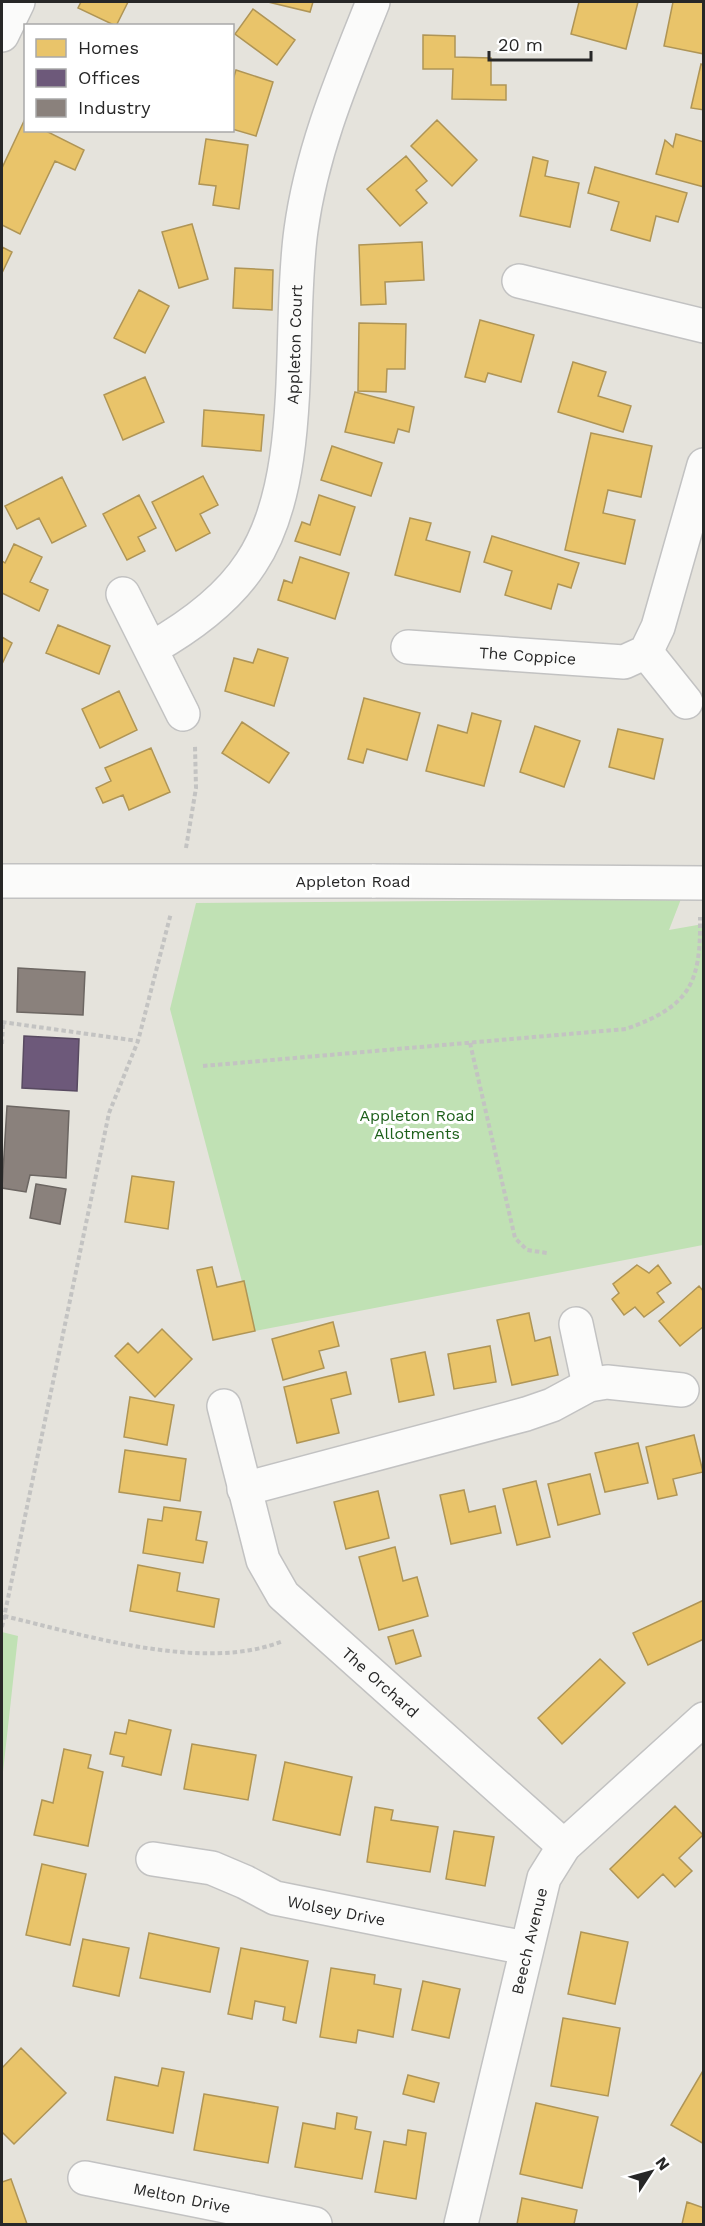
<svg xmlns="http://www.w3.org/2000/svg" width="705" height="2226" font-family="'Work Sans',sans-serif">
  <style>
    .green { fill: #c0e1b4 }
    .homes { fill: #e9c46a; stroke: #af9556; stroke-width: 1.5 }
    .offices { fill: #6d597a; stroke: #584a61; stroke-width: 1.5 }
    .industry { fill: #8a817c; stroke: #6c6662; stroke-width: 1.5 }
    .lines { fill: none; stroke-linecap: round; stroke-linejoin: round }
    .minor-casing { stroke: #c2c2c2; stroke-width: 36 }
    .path { stroke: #c3c3c2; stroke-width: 4; stroke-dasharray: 4.5 3; stroke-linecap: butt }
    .minor { stroke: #fbfbfa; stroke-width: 33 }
    .minor-bridge-casing { stroke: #c2c2c2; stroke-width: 36; stroke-linecap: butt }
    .minor-bridge { stroke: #fbfbfa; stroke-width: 33 }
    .labels { text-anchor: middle; stroke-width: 6; stroke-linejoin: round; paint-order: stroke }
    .street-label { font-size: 16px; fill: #272727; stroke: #fff }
    .park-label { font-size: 16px; fill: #1d601a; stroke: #fff }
  </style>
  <rect width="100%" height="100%" fill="#e5e3dc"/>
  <!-- green -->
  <path class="green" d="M681,899L669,930L703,924V1245L255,1331L170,1009L196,903Z
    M2,1632L18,1636L2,1781Z"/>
  <!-- homes -->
  <path class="homes" d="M81,2H128L116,26L78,8Z
    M268,2H313L310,12Z
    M579,2H638L626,49L571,34Z
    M673,2H704V54L664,46Z
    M253,9L295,40L277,65L235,34Z
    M423,35L455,36V57L491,58V85H506V100L452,99L453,69H423Z
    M701,64L704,65V110L691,108Z
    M236,70L273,82L256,136L232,129V83Z
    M437,120L477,160L452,186L411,146Z
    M24,121L26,130H44L84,150L75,170L55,161L20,234L2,225V168Z
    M676,134L704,142V187L656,174L665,140L673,147Z
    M206,139L248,145L239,209L213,205L216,186L199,184Z
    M406,156L427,181L416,190L427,203L400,226L367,189Z
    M533,157L548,161L545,176L579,183L570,227L520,216Z
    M595,167L687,193L678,222L656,216L650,241L611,230L619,202L588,193Z
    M192,224L208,279L179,288L162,232Z
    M422,242L424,280L385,282L386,304L361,305L359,245Z
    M2,247L12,252L2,273Z
    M235,268L273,270L272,310L233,308Z
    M139,290L169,306L145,353L114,338Z
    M480,320L534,335L521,382L488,373L485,382L465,377Z
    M359,323L406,324L405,369H387L386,392L358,391Z
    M573,362L606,372L598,396L631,406L623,432L558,412Z
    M145,377L164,422L123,440L104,395Z
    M355,392L414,407L409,432L398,429L394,443L345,432Z
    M204,410L264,415L261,451L202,446Z
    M591,433L652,446L641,497L608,490L603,513L635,520L625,564L565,550Z
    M332,446L382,463L371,496L321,480Z
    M203,476L218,505L200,514L210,533L176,551L152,502Z
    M62,477L86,526L52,543L39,518L17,529L5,506Z
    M139,495L156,528L138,537L145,551L127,560L103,514Z
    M319,495L355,507L340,555L295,541L302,522L310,525Z
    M410,518L431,523L426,540L470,552L460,592L395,575Z
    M492,536L579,563L571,588L558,584L551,609L505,595L512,571L484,562Z
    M14,544L42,557L30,582L48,590L39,611L2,593V561L5,563Z
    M300,557L349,573L335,619L278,600L284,580L292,583Z
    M58,625L110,646L99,674L46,653Z
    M2,637L12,643L2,664Z
    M258,649L288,658L274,706L225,691L234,658L253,663Z
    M119,691L137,730L100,748L82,709Z
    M364,698L420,713L407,760L367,749L363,763L348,759Z
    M472,713L501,721L484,786L426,771L438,725L467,733Z
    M242,722L289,753L269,783L222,753Z
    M535,726L580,741L564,787L520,772Z
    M618,729L663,739L654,779L609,767Z
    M151,748L170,792L129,810L123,795L103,803L96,788L111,781L105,768Z
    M132,1176L174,1182L168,1229L125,1222Z
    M637,1265L649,1273L658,1265L671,1283L657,1293L664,1302L644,1317L635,1307L624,1315L612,1299L619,1293L613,1284Z
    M212,1267L217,1287L244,1281L255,1331L213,1340L197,1270Z
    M699,1286L704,1292V1326L680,1346L659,1321Z
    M529,1313L535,1341L550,1337L558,1375L512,1385L497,1320Z
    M333,1322L339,1346L319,1351L324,1368L283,1380L272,1339Z
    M162,1329L192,1359L155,1397L115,1356L128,1343L138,1353Z
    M490,1346L496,1382L454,1389L448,1354Z
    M425,1352L434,1395L399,1402L391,1359Z
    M346,1372L351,1394L331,1399L339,1433L297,1443L284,1387Z
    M130,1397L174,1405L167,1445L124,1437Z
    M694,1435L703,1472L673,1479L677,1495L658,1499L646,1447Z
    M638,1443L648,1483L605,1492L595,1453Z
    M125,1450L186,1459L180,1501L119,1492Z
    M590,1474L600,1514L558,1525L548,1484Z
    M536,1481L550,1537L517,1545L503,1489Z
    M464,1490L469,1512L495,1506L501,1533L451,1544L440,1495Z
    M378,1491L389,1538L346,1549L334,1502Z
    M164,1507L201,1512L196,1540L207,1542L203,1563L143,1553L148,1519L162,1521Z
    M395,1547L403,1581L417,1577L428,1616L379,1630L359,1557Z
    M138,1565L180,1573L177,1591L219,1599L214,1627L130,1611Z
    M704,1600V1639L648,1665L633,1633Z
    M413,1630L421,1656L396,1664L388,1637Z
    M600,1659L625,1683L562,1744L538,1718Z
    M129,1720L171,1730L161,1775L122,1766L124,1757L110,1754L115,1732L126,1734Z
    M192,1744L256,1755L248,1800L184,1789Z
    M64,1749L91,1755L88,1768L103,1772L88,1846L34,1835L42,1800L53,1803Z
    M285,1762L352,1777L340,1835L273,1820Z
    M675,1806L703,1835L679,1858L692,1871L675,1887L663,1874L638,1898L610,1869Z
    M375,1807L393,1810L391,1820L438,1827L430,1872L367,1862Z
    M454,1831L494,1837L485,1886L446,1879Z
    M42,1864L86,1874L70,1945L26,1935Z
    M581,1932L628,1942L615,2004L568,1994Z
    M149,1933L219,1948L210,1992L140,1978Z
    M83,1939L129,1948L119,1996L73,1986Z
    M241,1948L308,1961L296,2023L283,2020L285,2007L255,2001L252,2019L228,2014Z
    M331,1968L375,1975L374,1984L401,1989L393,2037L358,2030L356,2043L320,2037Z
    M423,1981L460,1989L449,2038L412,2030Z
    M563,2018L620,2028L608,2096L551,2086Z
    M21,2048L66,2093L14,2144L2,2132V2068Z
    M162,2068L184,2072L173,2133L107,2120L115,2077L158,2086Z
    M704,2069V2144L671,2125Z
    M408,2075L439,2083L434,2102L403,2094Z
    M204,2094L278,2107L268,2163L194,2150Z
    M536,2103L598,2117L582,2188L520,2174Z
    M337,2113L357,2117L355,2129L371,2132L362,2179L295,2167L303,2123L335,2129Z
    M408,2130L426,2133L416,2199L375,2192L384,2141L406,2145Z
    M11,2179L27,2224H2V2182Z
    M522,2198L577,2210L574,2224H517Z
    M687,2202L704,2208V2224H682Z"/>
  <!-- offices -->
  <path class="offices" d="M24,1036L79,1039L77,1091L22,1088Z"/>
  <!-- industry -->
  <path class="industry" d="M18,968L85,972L83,1015L17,1012Z
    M7,1106L69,1111L66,1178L30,1175L26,1192L2,1188Z
    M36,1184L66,1189L60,1224L30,1218Z"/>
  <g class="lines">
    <defs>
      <g id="minor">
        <path d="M2,35L18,2"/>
        <path d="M519,281L704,326"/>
        <path d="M123,594L183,714"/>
        <path id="s1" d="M408,647L624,662L646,652L658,627L704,465"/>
        <path id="s2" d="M152,648C189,627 227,600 251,563C308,478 287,329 301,230C312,149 343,77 373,2"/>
        <path d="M646,652L686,702"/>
        <path d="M372,881L704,883"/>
        <path d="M576,1324L589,1385"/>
        <path id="s3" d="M224,1406L263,1560L283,1595L564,1846"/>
        <path d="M244,1489L526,1414L552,1405L589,1385L607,1382L682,1390"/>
        <path id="s4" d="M153,1859L212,1868L245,1882L275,1898L525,1948"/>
        <path id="s5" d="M85,2178L315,2224"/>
        <path id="s6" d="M461,2224L544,1878L564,1846L704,1719"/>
      </g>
    </defs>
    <!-- minor casing -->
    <use href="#minor" class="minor-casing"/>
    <!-- path -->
    <path class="path" d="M186,848L196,788L195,746
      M2,1022L138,1041
      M470,1043L515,1238L527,1250L547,1253
      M2,1044L3,1022
      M203,1066L626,1029C690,1006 701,984 700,917
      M4,1616C85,1635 204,1673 283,1641
      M2,1627L109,1113L138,1041L171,913"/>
    <!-- minor -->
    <use href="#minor" class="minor"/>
    <defs>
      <path id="minor-bridge" d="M2,881H372"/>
    </defs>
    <!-- minor-bridge casing -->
    <use href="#minor-bridge" class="minor-bridge-casing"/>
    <!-- minor-bridge -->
    <use href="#minor-bridge" class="minor-bridge"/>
  </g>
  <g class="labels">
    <!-- street labels -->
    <g class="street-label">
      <text dy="6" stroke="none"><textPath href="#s2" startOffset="357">Appleton Court</textPath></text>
      <text dy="6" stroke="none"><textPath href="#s1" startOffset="120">The Coppice</textPath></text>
      <text x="353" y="887">Appleton Road</text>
      <text dy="6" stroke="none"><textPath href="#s3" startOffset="330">The Orchard</textPath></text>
      <text dy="6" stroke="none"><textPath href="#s4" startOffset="192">Wolsey Drive</textPath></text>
      <text dy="6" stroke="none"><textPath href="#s6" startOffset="291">Beech Avenue</textPath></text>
      <text dy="6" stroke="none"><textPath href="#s5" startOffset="99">Melton Drive</textPath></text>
    </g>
    <!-- park labels -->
    <g class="park-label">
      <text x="417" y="1121">Appleton Road<tspan x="417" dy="18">Allotments</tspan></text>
    </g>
  </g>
  <!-- border -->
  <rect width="705" height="2226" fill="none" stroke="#272727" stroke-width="6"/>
  <!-- legend -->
  <rect x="24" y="24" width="210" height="108" fill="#ffffff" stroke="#a9a9a9" stroke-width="1.5"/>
  <rect x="36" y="39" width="30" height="18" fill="#e9c46a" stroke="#a9a9a9" stroke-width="1.5"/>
  <text x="78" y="54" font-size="18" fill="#272727">Homes</text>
  <rect x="36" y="69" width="30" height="18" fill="#6d597a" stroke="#a9a9a9" stroke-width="1.5"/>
  <text x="78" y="84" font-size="18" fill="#272727">Offices</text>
  <rect x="36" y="99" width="30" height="18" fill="#8a817c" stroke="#a9a9a9" stroke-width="1.5"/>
  <text x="78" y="114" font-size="18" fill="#272727">Industry</text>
  <!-- north arrow -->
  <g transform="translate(651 2172) rotate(54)" stroke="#ffffff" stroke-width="4.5" paint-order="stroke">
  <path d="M0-4.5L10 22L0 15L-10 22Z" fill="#272727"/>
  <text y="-9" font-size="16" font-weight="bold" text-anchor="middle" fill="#272727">N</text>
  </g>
  <!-- scale -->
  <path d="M489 51v9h102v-9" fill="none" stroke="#272727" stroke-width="3"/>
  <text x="498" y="51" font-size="18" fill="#272727" stroke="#ffffff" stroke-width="4.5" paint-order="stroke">20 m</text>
</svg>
